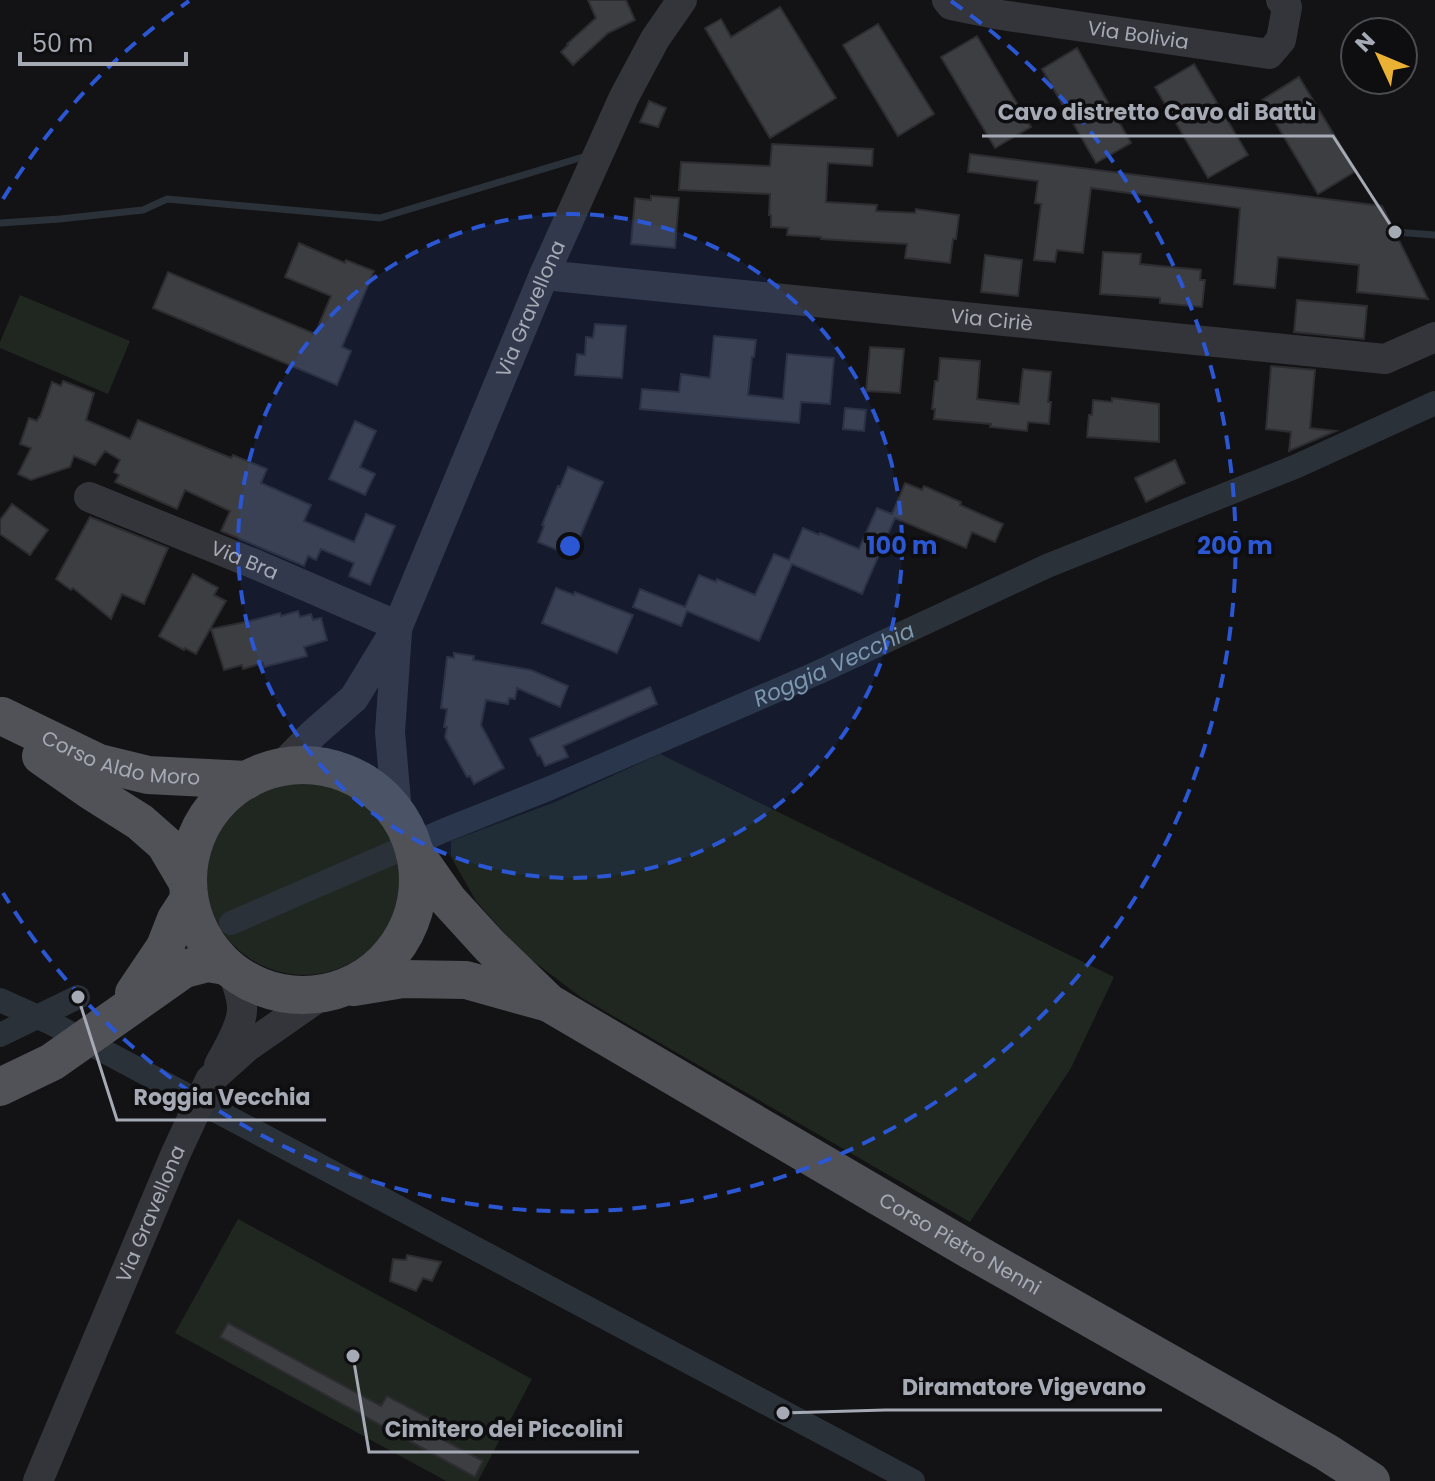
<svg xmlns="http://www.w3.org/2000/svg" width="1435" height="1481" font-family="Poppins,sans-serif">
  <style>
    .green { fill: #1f2720 }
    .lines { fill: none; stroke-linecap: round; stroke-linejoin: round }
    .stream { stroke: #2a3138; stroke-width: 7 }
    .canal { stroke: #2a3138; stroke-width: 24 }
    .building { fill: #3d3e42; stroke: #2d2d31; stroke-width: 2 }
    .minor { stroke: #34353a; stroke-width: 30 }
    .major { stroke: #505258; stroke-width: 38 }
    .ring { fill: none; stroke: #2b57d4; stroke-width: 4; stroke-dasharray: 14 10 }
    .labels { text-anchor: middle; stroke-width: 7; stroke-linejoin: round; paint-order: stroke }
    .street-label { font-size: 20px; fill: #a5aab5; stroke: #0e0e10 }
    .water-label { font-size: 22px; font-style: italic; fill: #7d97af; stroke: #0e0e10 }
    .centre { fill: #2b57d4; stroke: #0e0e10; stroke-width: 4 }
    .ring-label { font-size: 24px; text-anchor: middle; font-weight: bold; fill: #2b57d4; stroke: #0e0e10; stroke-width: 7; stroke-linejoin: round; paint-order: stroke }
    .leader { fill: none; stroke: #a5aab5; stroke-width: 3 }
    .callout-dot { fill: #a5aab5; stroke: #0e0e10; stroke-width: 3 }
    .callout-label { font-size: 22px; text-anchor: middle; font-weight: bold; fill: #a5aab5; stroke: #0e0e10; stroke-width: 7; stroke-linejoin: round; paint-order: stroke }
  </style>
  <rect width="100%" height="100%" fill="#131315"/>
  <!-- green -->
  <path class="green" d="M20,295L130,341L108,394L0,348V342Z
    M660,754L1114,977L1071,1068L970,1222L582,998L521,952L476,901L451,857V841L555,802Z
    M206 877a98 98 0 1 1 196 0a98 98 0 1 1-196 0Z
    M238,1219L532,1379L478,1481H446L175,1333Z"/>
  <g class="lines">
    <!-- stream -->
    <path class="stream" d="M0,223L60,219L143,210L167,199L380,218L583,157
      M1395,232L1435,235"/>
    <!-- canal -->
    <g class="canal">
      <path id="s1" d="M231,923L445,830L548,789L817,673L1047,566L1297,466L1435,403"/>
      <path d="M0,1000L49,1022L913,1481"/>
      <path d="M0,1035L78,997"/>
    </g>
  </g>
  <!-- building -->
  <path class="building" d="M588,0H626L635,20L608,33L573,65L561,52L568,45L567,44L596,18Z
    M780,7L836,98L770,138L705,28L721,19L731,37Z
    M878,24L934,114L898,136L843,45Z
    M977,36L1031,127L995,148L941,57Z
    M1077,48L1131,143L1096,163L1042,69Z
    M1194,64L1248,155L1208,178L1155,87Z
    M1299,77L1356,171L1318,194L1262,100Z
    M649,101L666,108L658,127L640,122Z
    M772,144L873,149L872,166L828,163L826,202L877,205L876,211L915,213L916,209L959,215L956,239H953L950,263L905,258L907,244L821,239V237L787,235L788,228L771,227V215H769L770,194L679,190L681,162L770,166Z
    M970,154L1382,206L1428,299L1357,292L1359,265L1278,257L1275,288L1234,284L1240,208L1091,188L1083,253L1057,250L1055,262L1034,260L1041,204L1035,203L1038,181L968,172Z
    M651,196L679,198L675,248L631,244L635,198L651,200Z
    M299,243L345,263L346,260L374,271L342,347L351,351L337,385L153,308L168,272L315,334L331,296L285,277Z
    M1103,252L1141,254L1140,264L1201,270L1200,280H1205L1202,307L1160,303V298L1100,294Z
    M985,255L1022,260L1018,296L981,292Z
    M1297,300L1367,306L1364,339L1294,332Z
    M595,324L626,326L622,378L575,375L577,354L585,355L586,337L593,338Z
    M714,336L756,340L754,357H752L748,395L783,399L787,354L834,358L830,404L801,402L799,423L640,409L642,389L679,392L681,374L710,378Z
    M870,347L904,349L900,393L866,391Z
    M940,358L980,361L977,399L1019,404L1023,369L1051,372L1048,402H1051L1049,424L1028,422L1027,431L990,427L991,424L934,419L935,409H932L935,381H938Z
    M1271,366L1315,370L1310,428L1336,431L1289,451L1291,432L1266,429Z
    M63,381L94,393L86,420L130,439L138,420L231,458L233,455L267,469L261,483L311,505L304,521L354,542L366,514L395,526L370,585L349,576L354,563L321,549L316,560L308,556L304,566L221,531L230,511L185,490L177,509L115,482L119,475L114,472L120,460L105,451L95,465L74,456L70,467L31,480L18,474L31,448L20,444L29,418L37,421L39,417H40L52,382L61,386Z
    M1112,398L1159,404V442L1087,437L1089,415H1092L1093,400L1112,402Z
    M845,408L866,410L864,431L843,429Z
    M355,421L376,431L360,467L375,474L365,495L329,479Z
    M1175,460L1185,483L1146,502L1135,478Z
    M568,467L603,482L572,556L538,542L544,526L542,525L558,486L560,487Z
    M905,483L922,490L924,486L961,502L960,505L1003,524L995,542L972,532L966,548L895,518L862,594L792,564L759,641L687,611L681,626L633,607L640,589L685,607L699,575L716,582L717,579L755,595L774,554L789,560L803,528L819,535L820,533L859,549L877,508L892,514Z
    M12,504L48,530L30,555L0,534V520Z
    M90,517L168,548L144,604L122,594L111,619L73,588L71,590L56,579Z
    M193,574L218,588L214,595L226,601L196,654L185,648L184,650L159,636Z
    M556,588L574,595L575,592L633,615L617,653L542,623Z
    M298,611L300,617L311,614L313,620L321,618L327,640L304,647L307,656L264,667L263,663L243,669L242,665L224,670L211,629L250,621L280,613L281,616Z
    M454,653L474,656L473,660L531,670L568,686L560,707L517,688L515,699L509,698L508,704L486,700L481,725L504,768L474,784L470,776L467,777L445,737L447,727H444L447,709L441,708L447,657L454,658Z
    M650,687L657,704L563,746L568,757L545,766L540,755L538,756L530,739Z
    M407,1255L441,1262L432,1281L423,1278L416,1291L390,1281L393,1259L406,1260Z
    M228,1323L381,1406L387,1396L437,1422L435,1425L442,1429L438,1437L483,1461L475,1477L220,1337Z"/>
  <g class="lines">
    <!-- minor -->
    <g class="minor">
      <path id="s2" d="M947,0L951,5L1001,15L1269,54L1281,40L1287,7L1281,0"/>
      <path id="s3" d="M544,275L1385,359L1435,337"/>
      <path id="s4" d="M89,497L257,565L398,626"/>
      <path id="s5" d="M280,768L313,734L354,698L398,626L544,275L624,97L655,39L682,0"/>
      <path d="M397,813L390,732L397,632"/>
      <path d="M219,1065C227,1050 241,1028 242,1011C243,998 237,984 233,973"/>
      <path id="s6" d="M38,1481L176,1153L210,1080L247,1047L323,994"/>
    </g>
    <!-- major -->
    <g class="major">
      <path id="s7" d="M2,716L99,763L148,775L247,780"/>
      <path d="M41,756L91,791L140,822L165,844L188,883"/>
      <circle cx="303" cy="880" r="115"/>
      <path id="s8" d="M415,853L448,900L490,946L549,1003L970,1250L1326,1452L1371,1481"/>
      <path d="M354,987L403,979L466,980L545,1002"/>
      <path d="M134,993L165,947L176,919L189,899"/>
      <path d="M0,1087L52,1062L184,969L207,963L226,966"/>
    </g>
  </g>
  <!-- distance rings -->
  <circle cx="570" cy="546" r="332" fill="#2b57d4" fill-opacity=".12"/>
  <g class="ring">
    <circle cx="570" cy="546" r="332"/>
    <path d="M3 199A665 665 0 0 1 189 1M951 1A665 665 0 1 1 3 893"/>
  </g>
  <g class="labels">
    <!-- street labels -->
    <g class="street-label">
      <text dy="7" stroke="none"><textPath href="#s2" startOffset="196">Via Bolivia</textPath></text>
      <text dy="7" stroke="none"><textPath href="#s5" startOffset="530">Via Gravellona</textPath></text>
      <text dy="7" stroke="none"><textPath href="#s3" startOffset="450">Via Ciriè</textPath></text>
      <text dy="7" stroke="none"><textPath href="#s4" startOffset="168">Via Bra</textPath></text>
      <text dy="7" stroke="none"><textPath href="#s7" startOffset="128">Corso Aldo Moro</textPath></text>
      <text dy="7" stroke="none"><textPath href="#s6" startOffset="290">Via Gravellona</textPath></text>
      <text dy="7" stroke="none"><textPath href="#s8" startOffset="678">Corso Pietro Nenni</textPath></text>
    </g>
    <!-- water labels -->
    <g class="water-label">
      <text dy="8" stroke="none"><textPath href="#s1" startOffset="656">Roggia Vecchia</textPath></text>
    </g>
  </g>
  <circle cx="570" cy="546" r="12" class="centre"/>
  <g class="ring-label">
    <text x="902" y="554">100 m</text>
    <text x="1235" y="554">200 m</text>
  </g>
  <!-- callouts -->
  <path class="leader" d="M1395 232L1333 136H982M78 997L117 1120H326M783 1413L885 1410H1162M353 1356L369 1452H639"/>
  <g class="callout-dot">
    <circle cx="1395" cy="232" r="8"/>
    <circle cx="78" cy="997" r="8"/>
    <circle cx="783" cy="1413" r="8"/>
    <circle cx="353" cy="1356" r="8"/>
  </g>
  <g class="callout-label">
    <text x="1157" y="120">Cavo distretto Cavo di Battù</text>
    <text x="222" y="1105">Roggia Vecchia</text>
    <text x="1024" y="1395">Diramatore Vigevano</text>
    <text x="504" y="1437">Cimitero dei Piccolini</text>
  </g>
  <!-- north arrow -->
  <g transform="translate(1379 56) rotate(314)"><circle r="38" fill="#0e0e10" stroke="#4a4c52" stroke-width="2"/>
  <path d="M0-6L14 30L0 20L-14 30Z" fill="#ebb134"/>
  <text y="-12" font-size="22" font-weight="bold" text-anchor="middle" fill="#a5aab5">N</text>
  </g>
  <!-- scale -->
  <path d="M20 52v12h166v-12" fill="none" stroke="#a5aab5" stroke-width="4"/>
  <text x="32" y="52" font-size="24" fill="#a5aab5" stroke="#0e0e10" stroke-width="6" paint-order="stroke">50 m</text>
</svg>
